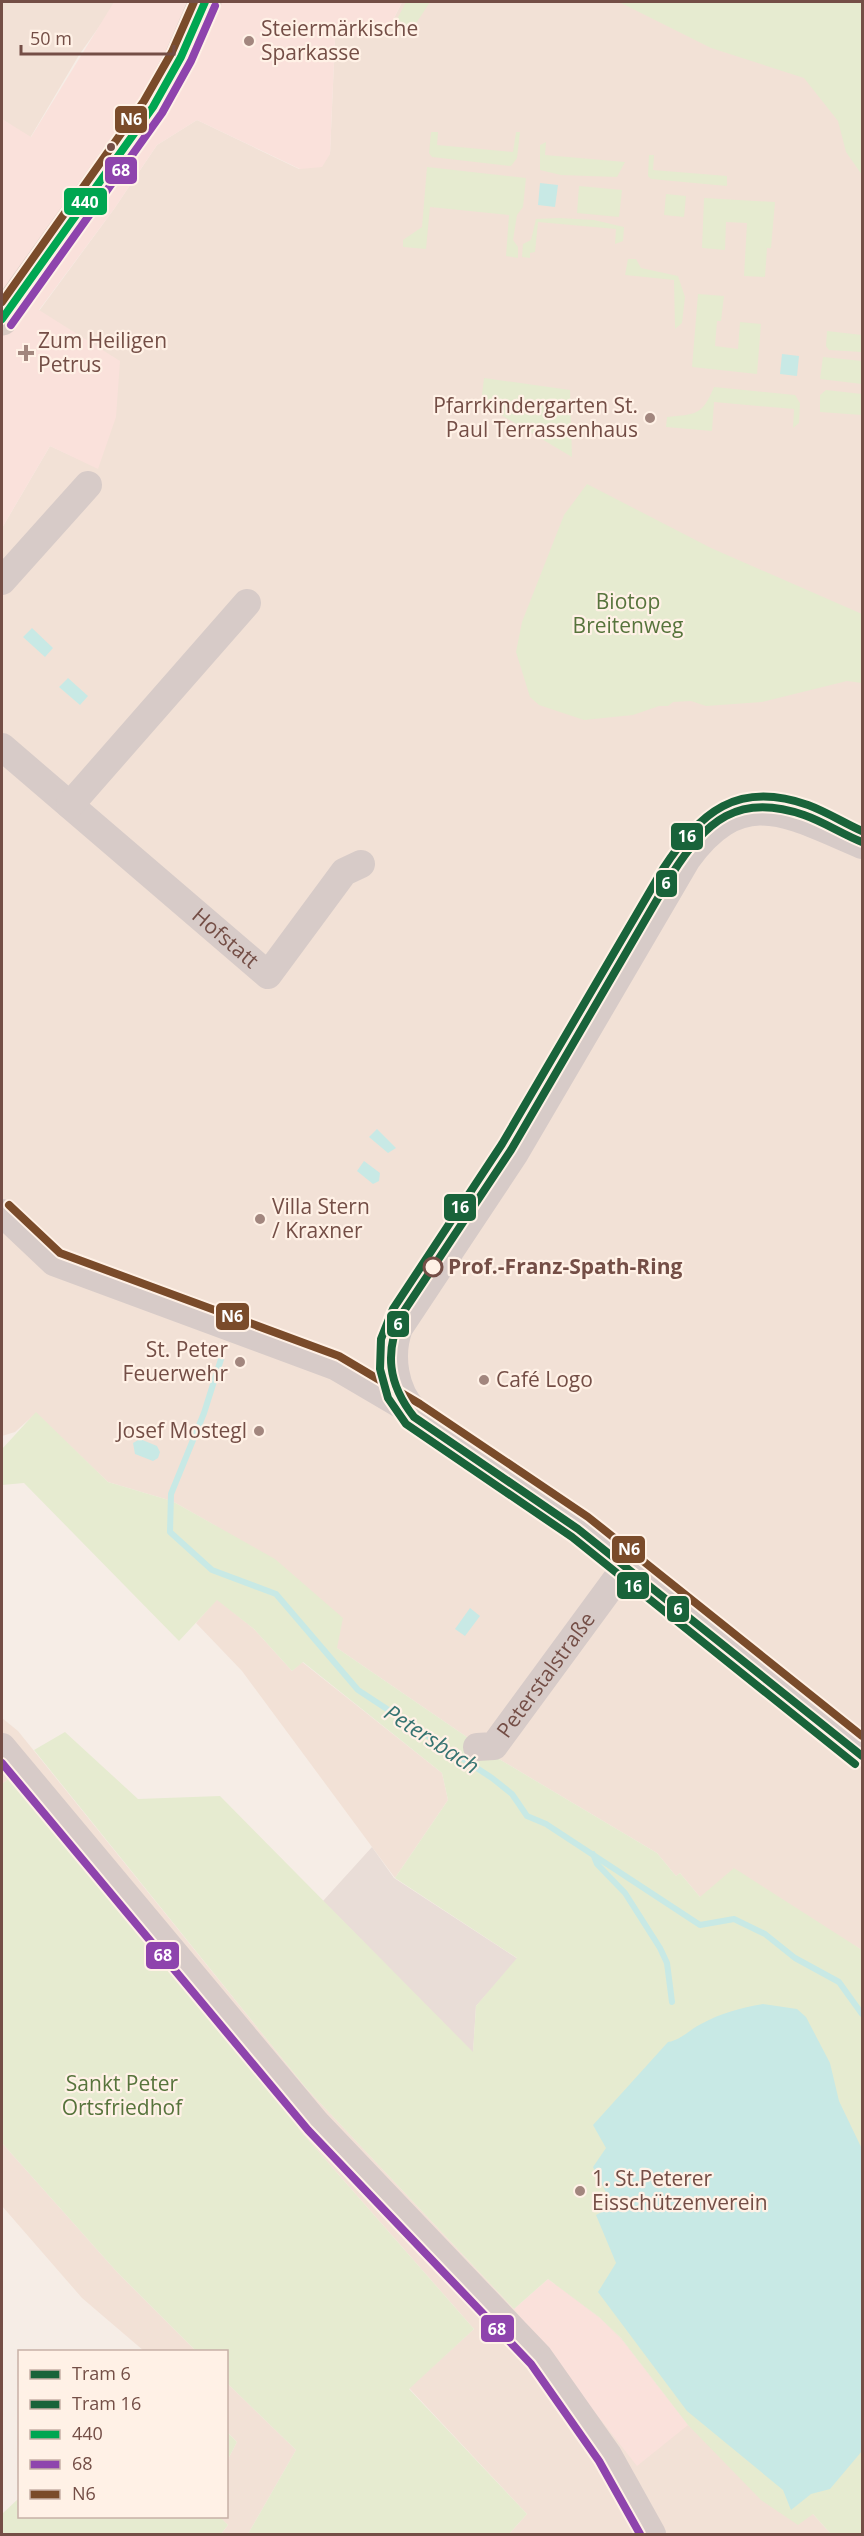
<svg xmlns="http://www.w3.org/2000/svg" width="864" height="2536" font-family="'Open Sans',sans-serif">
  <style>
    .residential { fill: #f2e1d6 }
    .commercial { fill: #fae1db }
    .industrial { fill: #e9ddd7 }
    .green { fill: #e6ebd0 }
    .water { fill: #c8e9e5 }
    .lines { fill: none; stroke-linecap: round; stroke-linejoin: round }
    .stream { stroke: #c8e9e5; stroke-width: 6 }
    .minor { stroke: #d7cbc8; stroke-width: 28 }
    .major { stroke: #daccc5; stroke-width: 33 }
    .bus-1-casing { stroke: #fff1e6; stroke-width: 12 }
    .bus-2-casing { stroke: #fff1e6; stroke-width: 12 }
    .bus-3-casing { stroke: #fff1e6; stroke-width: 12 }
    .bus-1 { stroke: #00a651; stroke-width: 8 }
    .bus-2 { stroke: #8e44ad; stroke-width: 8 }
    .bus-3 { stroke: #7a4b2a; stroke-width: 8 }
    .tram-1-casing { stroke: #fff1e6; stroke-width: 12 }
    .tram-2-casing { stroke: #fff1e6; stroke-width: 12 }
    .tram-1 { stroke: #19633a; stroke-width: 8 }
    .tram-2 { stroke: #19633a; stroke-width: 8 }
    .poi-dot { fill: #a2867e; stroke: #fff1e6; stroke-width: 2 }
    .bus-dot { fill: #744e46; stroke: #fff1e6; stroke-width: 2 }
    .stop-dot { fill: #fff1e6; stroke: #744e46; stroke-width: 3 }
    .labels { text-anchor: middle; stroke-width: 4.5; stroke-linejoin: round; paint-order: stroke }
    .poi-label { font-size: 21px; fill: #744e46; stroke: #fff1e6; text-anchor: start }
    .park-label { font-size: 21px; fill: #57743c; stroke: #fff1e6 }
    .street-label { font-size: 21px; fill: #744e46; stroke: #fff1e6 }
    .stop-label { font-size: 21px; font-weight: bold; fill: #744e46; stroke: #fff1e6; text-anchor: start }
    .water-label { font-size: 22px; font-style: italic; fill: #377472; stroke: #fff1e6 }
    .line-badge { stroke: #fff1e6; stroke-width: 2 }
    .badge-label { font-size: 16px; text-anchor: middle; font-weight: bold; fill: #fff }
  </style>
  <rect width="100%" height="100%" fill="#f6ede6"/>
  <!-- residential -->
  <path class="residential" d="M2,2L116,3L79,55L30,138L2,119Z
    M402,2H862V1950L824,1928L700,1897L680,1873L676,1876L657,1853L499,1759L337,1648L216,1526L172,1501L108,1482L36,1413L15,1432L2,1436V528L50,446L98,468L39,311L114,209L157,145L197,120L299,169L330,154L335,38L386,34Z
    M217,1599L254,1629L292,1671L302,1662L442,1773L448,1800L395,1878L242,1671L196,1623Z
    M2,1718L18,1731L306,2088L514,2309L555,2284L599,2317L621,2338L688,2425L813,2514L831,2534H509L527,2514L409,2388L474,2329L303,2134L16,1773L2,1784Z
    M2,2143L117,2272L196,2351H144L82,2298L2,2206Z
    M227,2383L296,2450L248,2534H221L228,2525L219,2517L226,2516L227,2461L237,2442L227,2432Z"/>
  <!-- commercial -->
  <path class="commercial" d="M114,2H402L386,34L335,38L330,154L322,167L300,169L197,120L157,145L114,209L39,310L120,361L116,417L98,469L50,446L2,528V119L31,137Z
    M548,2279L601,2319L622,2340L688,2425L637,2466L514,2309Z"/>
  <!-- industrial -->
  <path class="industrial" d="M372,1847L394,1878L518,1959L476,2006L473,2053L323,1901Z"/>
  <!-- green -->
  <path class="green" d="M406,2H430L411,31L394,25Z
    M619,2H862V175L846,152L838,121L804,78L711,48Z
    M431,132H438L437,145L513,152L516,132H520L517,158L511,166L432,157L429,153Z
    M546,142L545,155L625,162L617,177L561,175L540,170V145Z
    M649,155H654L653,170L727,176V186L651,179L648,176Z
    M427,167L526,178L523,207L517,215L513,240L518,247V258L506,256L509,215L430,207L426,249L403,247V240L422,227Z
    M579,186L622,190L619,217L577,213Z
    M666,194L686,196L684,217L664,215Z
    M704,198L775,202L771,248H767L765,277L744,276L747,223L726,222L725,250L702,248Z
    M559,218L594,220L624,227L623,241L615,244L616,229L538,222L535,252L530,253V258L522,257L523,244L531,240L536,219Z
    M628,259H636L641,268L678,276L685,297L682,323L675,329L674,280L625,275Z
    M698,294L724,296L721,321H717L715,346L738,349L740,322L761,324L757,374L692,367Z
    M827,331L862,335V352L829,350L826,346Z
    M823,357L862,361V384L820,379Z
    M484,378L570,390L572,457L481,403Z
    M714,387L795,395L800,403L799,423L793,428L794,409L714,402L712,431L666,427L667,417C696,414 702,416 714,387Z
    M826,390L862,394V415L820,412V395Z
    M587,484L711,548L862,614V683L847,681L762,702L706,706L691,701L673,702L668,706H659L633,715L584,720L539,705L530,697L516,652L522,622L564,515Z
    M36,1412L108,1482L172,1501L275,1559L343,1618L337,1648L499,1759L657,1853L676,1876L680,1873L700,1897L734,1868L862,1950V2534H831L813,2514L798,2525L761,2500L688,2425L621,2338L599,2317L548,2279L514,2309L306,2088L34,1750L65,1732L138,1799L220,1796L473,2052L476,2006L517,1958L395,1878L448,1800L442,1773L303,1662L292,1671L254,1629L217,1600L179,1641L24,1483L2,1485V1449Z
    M16,1773L300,2126L298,2128L303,2134L474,2329L409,2389L527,2514L509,2534H248L296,2450L227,2383L226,2352L196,2351L117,2272L2,2143V1784Z
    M227,2432L237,2442L227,2461Z
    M19,2498L20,2516H219L228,2525L221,2534H2V2514Z"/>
  <!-- water -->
  <path class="water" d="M540,183L558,185L555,207L538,205Z
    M782,354L799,356L797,376L780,374Z
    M32,628L53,648L45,657L23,637Z
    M68,678L88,696L80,705L59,687Z
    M377,1129L396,1148L388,1153L369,1137Z
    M364,1161L380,1173L379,1181L373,1184L357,1171Z
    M140,1439L157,1446L160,1452L158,1458L153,1461L135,1454L133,1443Z
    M470,1608L480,1616L465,1636L455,1629Z
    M763,2004L797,2009L806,2017L830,2063L839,2101L862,2149V2451L830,2489L811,2494L791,2510L783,2490L687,2411L598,2292L616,2263L596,2215L613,2206L593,2167L606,2148L593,2125L668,2042C681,2040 689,2030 701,2024C721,2013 740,2008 763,2004Z"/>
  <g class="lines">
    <!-- stream -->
    <path class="stream" d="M222,1356L204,1413L171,1494L170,1532L212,1570L276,1594L358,1690L492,1778L512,1794L527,1816L546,1824L700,1925L734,1919L765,1934L795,1958L839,1982L862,2014
      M593,1854L597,1864L625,1893L660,1948L667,1963L672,2002"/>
    <!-- minor -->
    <g class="minor">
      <path d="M2,581L88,485"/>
      <path id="s1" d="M2,747L268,975L344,872L361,864"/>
      <path d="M70,805L247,603"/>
      <path d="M2,1213L54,1262L335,1366L415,1413L581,1525L862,1749"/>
      <path d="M415,1412C394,1391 389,1355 399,1328L515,1153L687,859C743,782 790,815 862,845"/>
      <path d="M2,1747L316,2123L539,2357L608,2455L652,2534"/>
      <path id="s2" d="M477,1747L494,1746L629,1562"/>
    </g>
    <!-- major -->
    <path class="major" d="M2,319L153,107L181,57L205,2"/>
    <defs>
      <path id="bus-1" d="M2,319L153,107L181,57L205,2"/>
      <path id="bus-2" d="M11,325L162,113L191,61L215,6
        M2,1763L308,2130L531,2364L599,2461L640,2534"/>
      <path id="bus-3" d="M2,302L144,101L172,52L194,2
        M9,1205L60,1253L339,1356L420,1404L588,1517L862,1736"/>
    </defs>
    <!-- bus-1 casing -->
    <use href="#bus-1" class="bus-1-casing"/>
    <!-- bus-2 casing -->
    <use href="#bus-2" class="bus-2-casing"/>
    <!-- bus-3 casing -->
    <use href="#bus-3" class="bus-3-casing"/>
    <!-- bus-1 -->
    <use href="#bus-1" class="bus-1"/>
    <!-- bus-2 -->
    <use href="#bus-2" class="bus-2"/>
    <!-- bus-3 -->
    <use href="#bus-3" class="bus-3"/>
    <defs>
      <path id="tram-1" d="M862,842C842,834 824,822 804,815C738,792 706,821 672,874L511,1150L402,1314C384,1352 388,1384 414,1417L578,1529L862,1756"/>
      <path id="tram-2" d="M855,1764L572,1537L406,1424L388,1398L380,1369L381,1339L393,1309L502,1144L663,869C700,812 737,780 808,805C827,812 844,823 862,831"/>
    </defs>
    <!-- tram-1 casing -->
    <use href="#tram-1" class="tram-1-casing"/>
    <!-- tram-2 casing -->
    <use href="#tram-2" class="tram-2-casing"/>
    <!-- tram-1 -->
    <use href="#tram-1" class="tram-1"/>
    <!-- tram-2 -->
    <use href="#tram-2" class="tram-2"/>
  </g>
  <!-- markers -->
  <g class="poi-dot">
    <circle cx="249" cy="41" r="6"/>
    <path d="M23 344h6v6h6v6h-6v6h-6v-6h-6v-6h6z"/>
    <circle cx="650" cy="418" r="6"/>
    <circle cx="260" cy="1219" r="6"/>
    <circle cx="240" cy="1362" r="6"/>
    <circle cx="484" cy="1380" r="6"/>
    <circle cx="259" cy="1431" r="6"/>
    <circle cx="580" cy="2191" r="6"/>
  </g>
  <circle class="bus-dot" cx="111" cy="147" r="5"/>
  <circle class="stop-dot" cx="433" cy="1267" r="9"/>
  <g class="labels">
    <!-- poi labels -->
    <g class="poi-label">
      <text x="261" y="36">Steiermärkische<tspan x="261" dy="24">Sparkasse</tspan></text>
      <text x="38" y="348">Zum Heiligen<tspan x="38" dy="24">Petrus</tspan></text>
      <text x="638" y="413" text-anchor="end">Pfarrkindergarten St.<tspan x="638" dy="24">Paul Terrassenhaus</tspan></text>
      <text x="272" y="1214">Villa Stern<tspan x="272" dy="24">/ Kraxner</tspan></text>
      <text x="228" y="1357" text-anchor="end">St. Peter<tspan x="228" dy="24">Feuerwehr</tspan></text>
      <text x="496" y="1387">Café Logo</text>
      <text x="247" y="1438" text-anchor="end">Josef Mostegl</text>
      <text x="592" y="2186">1. St.Peterer<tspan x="592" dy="24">Eisschützenverein</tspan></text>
    </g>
    <!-- park labels -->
    <g class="park-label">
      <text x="628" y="609">Biotop<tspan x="628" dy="24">Breitenweg</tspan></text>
      <text x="122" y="2091">Sankt Peter<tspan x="122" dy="24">Ortsfriedhof</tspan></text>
    </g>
    <!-- street labels -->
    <g class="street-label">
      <text dy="7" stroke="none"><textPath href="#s1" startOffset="294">Hofstatt</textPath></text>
      <text dy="7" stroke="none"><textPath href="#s2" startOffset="105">Peterstalstraße</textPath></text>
    </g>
    <!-- stop labels -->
    <g class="stop-label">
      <text x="448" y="1274">Prof.-Franz-Spath-Ring</text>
    </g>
    <!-- water labels -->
    <g class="water-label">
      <text transform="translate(432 1739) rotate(33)" y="8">Petersbach</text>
    </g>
  </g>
  <g class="line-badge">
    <rect x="114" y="105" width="34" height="29" rx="6" fill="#7a4b2a"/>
    <rect x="104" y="156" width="34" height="29" rx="6" fill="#8e44ad"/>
    <rect x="63" y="187" width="45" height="29" rx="6" fill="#00a651"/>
    <rect x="670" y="822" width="34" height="29" rx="6" fill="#19633a"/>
    <rect x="655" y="869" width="23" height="29" rx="6" fill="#19633a"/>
    <rect x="443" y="1193" width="34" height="29" rx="6" fill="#19633a"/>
    <rect x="215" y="1302" width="35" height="29" rx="6" fill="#7a4b2a"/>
    <rect x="386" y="1310" width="24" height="28" rx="6" fill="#19633a"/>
    <rect x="611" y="1535" width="35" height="29" rx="6" fill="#7a4b2a"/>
    <rect x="616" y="1571" width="34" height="29" rx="6" fill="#19633a"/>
    <rect x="666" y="1595" width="24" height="28" rx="6" fill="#19633a"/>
    <rect x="145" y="1941" width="35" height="29" rx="6" fill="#8e44ad"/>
    <rect x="480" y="2314" width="35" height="29" rx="6" fill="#8e44ad"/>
  </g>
  <g class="badge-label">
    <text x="131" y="125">N6</text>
    <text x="121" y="176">68</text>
    <text x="85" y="208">440</text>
    <text x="687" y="842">16</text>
    <text x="666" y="889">6</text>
    <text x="460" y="1213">16</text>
    <text x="232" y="1322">N6</text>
    <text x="398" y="1330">6</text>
    <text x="629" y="1555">N6</text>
    <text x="633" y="1592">16</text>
    <text x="678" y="1615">6</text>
    <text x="163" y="1961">68</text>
    <text x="497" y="2335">68</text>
  </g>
  <!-- border -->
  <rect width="864" height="2536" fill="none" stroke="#744e46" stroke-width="6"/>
  <!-- legend -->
  <rect x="18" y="2350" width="210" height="168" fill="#fff1e6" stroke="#c7b0a6" stroke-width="1.5"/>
  <rect x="30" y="2370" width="30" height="9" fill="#19633a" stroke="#c7b0a6" stroke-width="1.5"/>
  <text x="72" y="2380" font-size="18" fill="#744e46">Tram 6</text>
  <rect x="30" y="2400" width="30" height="9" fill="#19633a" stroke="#c7b0a6" stroke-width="1.5"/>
  <text x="72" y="2410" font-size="18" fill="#744e46">Tram 16</text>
  <rect x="30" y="2430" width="30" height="9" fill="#00a651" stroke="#c7b0a6" stroke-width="1.5"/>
  <text x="72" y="2440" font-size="18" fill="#744e46">440</text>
  <rect x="30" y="2460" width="30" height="9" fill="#8e44ad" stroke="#c7b0a6" stroke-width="1.5"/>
  <text x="72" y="2470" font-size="18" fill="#744e46">68</text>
  <rect x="30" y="2490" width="30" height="9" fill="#7a4b2a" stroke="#c7b0a6" stroke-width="1.5"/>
  <text x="72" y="2500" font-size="18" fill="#744e46">N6</text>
  <!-- scale -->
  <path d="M21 45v9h153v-9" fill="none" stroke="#744e46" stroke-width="3"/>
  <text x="30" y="45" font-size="18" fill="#744e46" stroke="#fff1e6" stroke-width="4.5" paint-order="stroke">50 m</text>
</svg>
